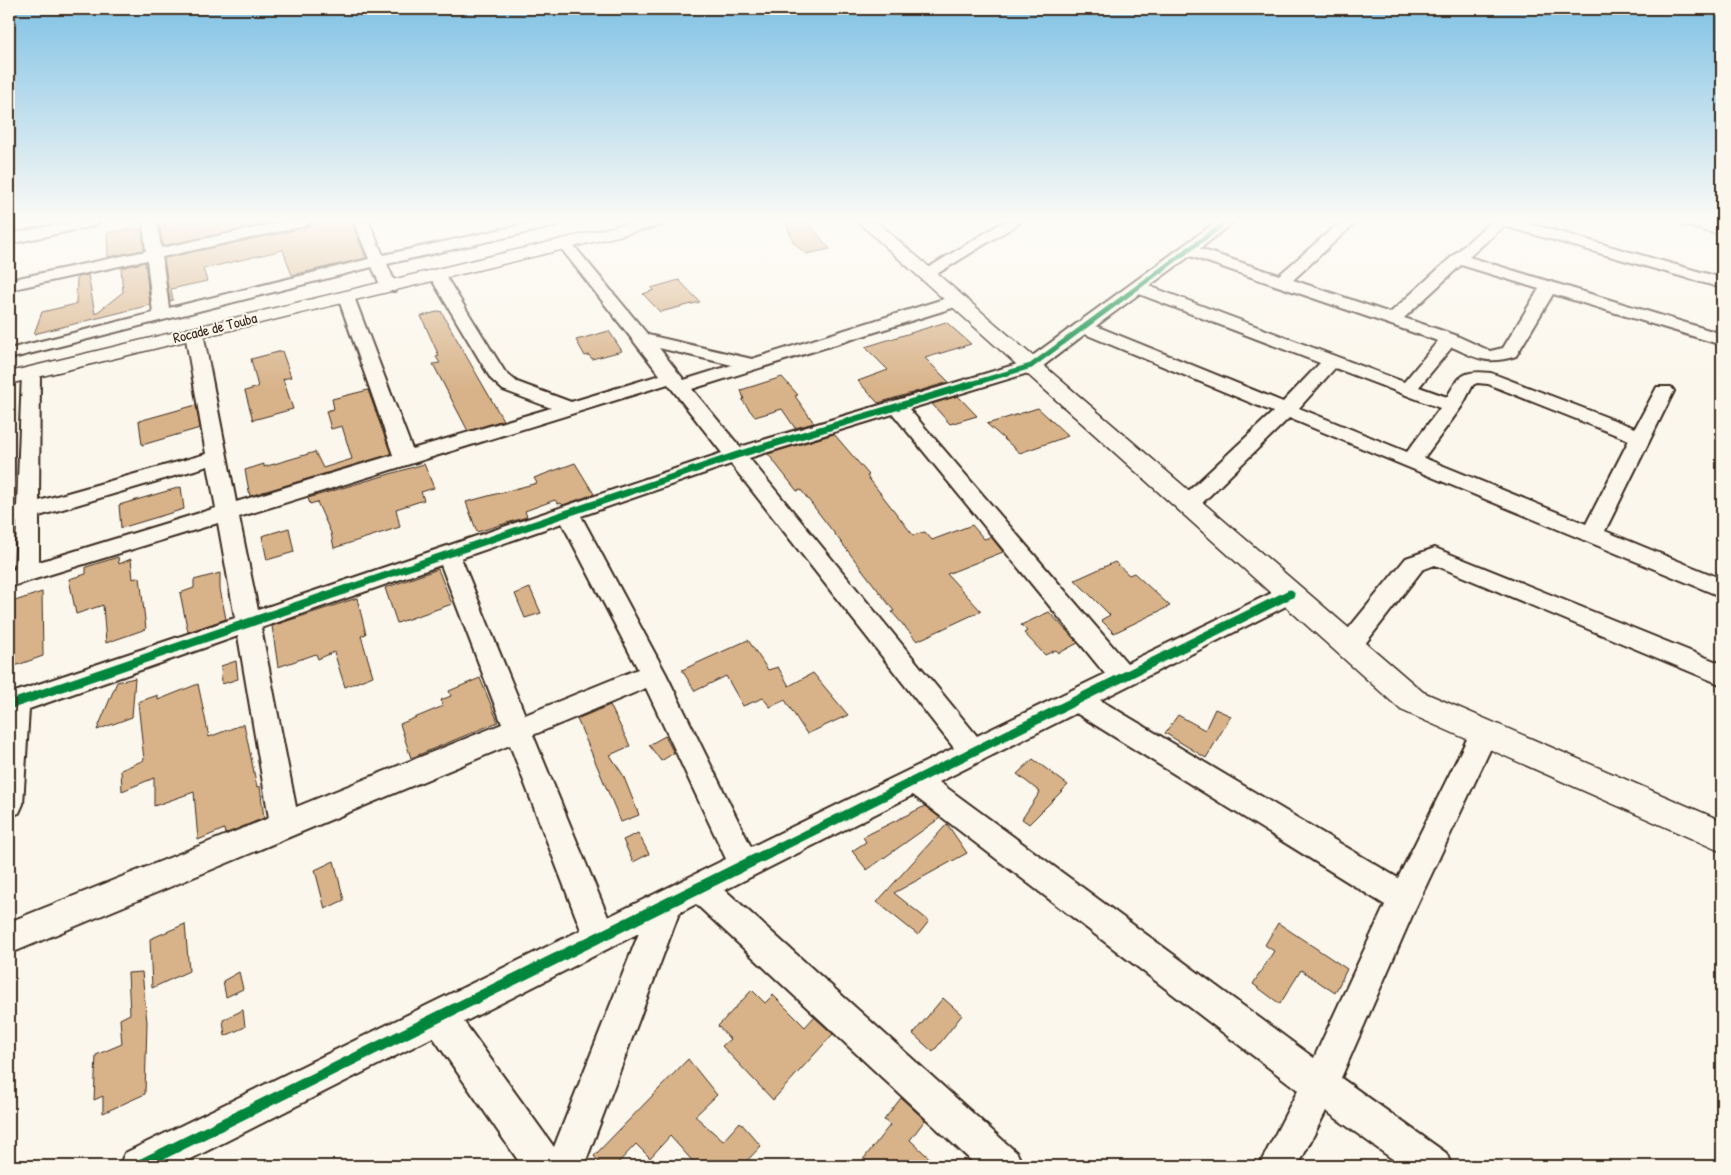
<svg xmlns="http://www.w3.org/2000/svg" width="1731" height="1175" font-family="'Patrick Hand',sans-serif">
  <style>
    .building { fill: #d8b38a; stroke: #3b2a1e }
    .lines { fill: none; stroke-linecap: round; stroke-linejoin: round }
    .street-casing { stroke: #3b2a1e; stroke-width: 4 }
    .secondary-casing { stroke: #3b2a1e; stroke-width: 3 }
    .primary-casing { stroke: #3b2a1e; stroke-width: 3 }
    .street { fill: #fbf7ec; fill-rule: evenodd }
    .secondary { fill: #fbf7ec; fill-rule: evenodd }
    .primary { fill: #fbf7ec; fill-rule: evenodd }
    .cycleway-far3-casing { stroke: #fbf7ec; stroke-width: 8 }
    .cycleway-far2-casing { stroke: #fbf7ec; stroke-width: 9 }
    .cycleway-far1-casing { stroke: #fbf7ec; stroke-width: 12 }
    .cycleway-casing { stroke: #fbf7ec; stroke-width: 14 }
    .cycleway-far3 { stroke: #00873e; stroke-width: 5 }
    .cycleway-far2 { stroke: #00873e; stroke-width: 7 }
    .cycleway-far1 { stroke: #00873e; stroke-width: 9 }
    .cycleway { stroke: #00873e; stroke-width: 11 }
    .labels { text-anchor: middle; stroke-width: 4; stroke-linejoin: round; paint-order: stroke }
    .far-street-label { font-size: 15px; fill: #3b2a1e; stroke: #fbf7ec }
  </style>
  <rect width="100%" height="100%" fill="#fbf7ec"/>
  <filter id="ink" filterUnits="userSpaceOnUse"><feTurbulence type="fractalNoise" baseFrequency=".02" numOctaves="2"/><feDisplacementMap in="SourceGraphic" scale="10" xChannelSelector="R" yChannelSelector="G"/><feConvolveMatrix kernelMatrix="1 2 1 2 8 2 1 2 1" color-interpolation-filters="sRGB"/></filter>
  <g filter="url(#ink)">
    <!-- building -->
    <path class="building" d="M171,222H274L163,246L159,225Z
      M319,222H352L366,258L292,275L283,250L207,268L203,269L207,281L171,289L173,300L170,301L164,258L304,228Z
      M785,222H807L830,249L806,254L794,243Z
      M135,228V230L142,229L144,250L108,257L107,233Z
      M145,262L150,305L34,334L42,312L76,304L77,277L88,275L95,314L123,292L121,268Z
      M679,280L700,302L660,312L643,294L654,290L651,288Z
      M441,311L465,354L503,420L468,431L433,364L440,363L436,357L439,356L421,316Z
      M946,322L971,344L925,358L949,382L878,403L858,381L888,370L865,347Z
      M609,331L622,351L592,359L589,355L585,356L576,340Z
      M282,351L291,377L283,379L293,409L253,420L245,391L258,387L251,359Z
      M782,377L798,395L795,396L814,423L795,428L782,409L755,417L742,400L744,399L741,390Z
      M368,390L391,454L250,496L245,470L264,464V467L315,452L323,468L352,459L342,426L331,429L326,411L334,409L332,399Z
      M958,396L977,416L950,424L932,404Z
      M196,405L200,428L142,445L139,421Z
      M1038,408L1068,436L1020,453L987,424Z
      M834,434L869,475L867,476L913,535L925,532L932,540L972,525L984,539L991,537L1003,552L947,574L981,611L917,641L892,612L894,611L801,490L797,491L768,454Z
      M575,463L594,494L563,505L561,503L558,504L555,500L525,511L527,517L477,532L466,502L537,483L534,478Z
      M424,464L434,488L421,492L424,500L396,509L400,527L334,548L331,533L317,502L310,504L308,498Z
      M181,487L184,509L121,528L119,505Z
      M289,528L294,552L267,560L262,536Z
      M118,557L119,564L131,559L133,579L140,577L146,629L106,643L103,605L76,614L69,579L86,574V567Z
      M1115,562L1129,575L1134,573L1170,606L1114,633L1101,620L1110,615L1075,580Z
      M438,569L452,604L397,623L385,588Z
      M220,573V589L226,619L188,632L180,593L194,588V580Z
      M530,588L541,613L525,618L515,594Z
      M42,592L43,656L9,668V603Z
      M357,598L366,634L361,636L373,676L345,687L334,652L318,659L316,654L278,667L272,626Z
      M1049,612L1078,643L1059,653L1056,650L1045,655L1024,633L1027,631L1021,625Z
      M748,640L768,670L778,667L789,686L813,673L848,715L807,734L785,700L770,707L763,698L743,706L726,676L695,691L682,670Z
      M236,661L238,679L222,684L221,666Z
      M135,678L132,717L97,730L117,682Z
      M480,678L498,722L411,758L400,724L441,707L443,706L441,700L451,696L449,691Z
      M198,684L209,737L244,724L257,787L260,786L264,818L225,834L224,829L198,840L194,792L154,806V778L122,791L121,770L144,760L138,702L158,695V700Z
      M610,705L630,746L610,755L623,775L639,815L621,822L577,719Z
      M1215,709L1231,716L1206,758L1165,733L1178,715L1205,730Z
      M665,736L674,753L661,761L649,745Z
      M1033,759L1068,785L1029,824L1022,819L1040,792L1017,774Z
      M925,806L940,818L867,870L852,851L866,842L863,837Z
      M947,824L967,853L894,893L929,921L918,935L877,902Z
      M638,833L649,854L633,862L623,840Z
      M334,861L344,900L325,909L315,870Z
      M1278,923L1347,969L1335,993L1301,970L1280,1004L1253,984L1274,951L1265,945Z
      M185,924L189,971L152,988L150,939Z
      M142,972L147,1022L145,1094L103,1113V1096L94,1100L96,1055L122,1044L120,1019L130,1014L128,973Z
      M239,972L243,989L226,997L223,981Z
      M752,990L765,1003L773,995L805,1027L814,1017L833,1034L773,1100L722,1046L730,1039L718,1026Z
      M943,998L962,1015L933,1052L913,1034Z
      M243,1010L245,1027L225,1036L223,1020Z
      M688,1059L717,1095L695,1116L723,1141L740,1122L761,1146L742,1166H697L670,1136L650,1158L636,1144L615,1166H602L594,1156Z
      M901,1098L925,1120L910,1140L938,1166H858L890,1125L884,1120Z"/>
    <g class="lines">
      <defs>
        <path id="street" d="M70,222H100L93,226L9,244V234Z
          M143,222H157L161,248L283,222H311L304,226L162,257L169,308L369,259L354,222H369L383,255L535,222H563L556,226L387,264L397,287L395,291H383L372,267L9,359V349L153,313L147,260L9,290V280L146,251Z
          M1003,222H1021L932,277L926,279L918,274Z
          M1216,222H1233L1200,249L1279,275L1340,222H1356L1293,280L1390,313L1490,222H1524L1722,278V288L1504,226L1469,257L1722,334V345L1553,294L1516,356C1488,365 1478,359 1452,347L1419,387L1447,397C1460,374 1464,370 1491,373L1635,428L1657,387H1671L1674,391L1605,531L1722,579V597L1289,418L1196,509L1188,511L1180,509L1177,504L1180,499L1273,412L1085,334L1038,370L909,409L1127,663L1282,588L1290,585L1298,588L1302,594L1298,600L1100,700L1398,878L1474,725L1484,722L1494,725L1498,733L1415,909L1341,1078L1446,1153L1452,1166H1402L1326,1111L1298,1166H1259L1298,1090L913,795L725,890L1017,1153L1023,1166H977L696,904L679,913L584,1166H522L433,1037L177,1166H119L125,1153L581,930L510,745L9,954V922L269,818L238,636L29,709L23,804L19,813L9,817V694L235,618L218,523L9,587V571L15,569L17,522L9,524V510L17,507L22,373L24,369H38L40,373L39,501L206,454L185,333L188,329H200L203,333L236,502L393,455L338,297L340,293H352L354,297L412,449L551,408L503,390L491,379L429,275L431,272H443L505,372L517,382L571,402L660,375L560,247L557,244L560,241H570L648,335L752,359L950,297H962L964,301L962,305L692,389L740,447L1024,362ZM1190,256L1438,341L1404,382L1149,286ZM1461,265L1539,289L1503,348L1490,351L1455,335L1404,318ZM1139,294L1320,363L1283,402L1096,326ZM659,348L732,365L684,380ZM1335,368L1440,408L1407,452L1299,408ZM1477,383L1488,384L1629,440L1586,524L1424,458L1462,406L1473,385ZM668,384L722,453L258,610L239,517ZM893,414L1105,674L977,736L749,458ZM731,464L954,748L751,847L666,674L581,516ZM208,466L216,508L39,562V516ZM562,523L638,669L525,715L461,558ZM441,565L502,724L296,807L261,628ZM646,688L726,859L608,917L533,735ZM1076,713L1385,905L1314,1058L939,782ZM639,933L554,1147L464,1022Z
          M1681,222H1706L1722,226V235L1683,225Z
          M1435,548L1722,664V685L1435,565L1422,570L1358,653L1349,656L1340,653L1336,646L1340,639L1406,558Z"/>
        <path id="secondary" d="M858,222H877L1423,692L1722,821V852L1401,710Z"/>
        <path id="primary" d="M633,222H664L661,226L655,227L9,384V372Z"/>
      </defs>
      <!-- street casing -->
      <use href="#street" class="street-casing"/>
      <!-- secondary casing -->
      <use href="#secondary" class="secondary-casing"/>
      <!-- primary casing -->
      <use href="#primary" class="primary-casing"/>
      <!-- street -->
      <use href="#street" class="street"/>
      <!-- secondary -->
      <use href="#secondary" class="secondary"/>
      <!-- primary -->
      <use href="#primary" class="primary"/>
      <defs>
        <path id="cycleway-far3" d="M968,385L1031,366L1226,222"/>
        <path id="cycleway-far2" d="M343,590L737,455L972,384"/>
        <path id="cycleway-far1" d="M9,705L347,589
          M777,849L1290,594"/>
        <path id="cycleway" d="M138,1166L779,848"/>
      </defs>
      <!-- cycleway-far3 casing -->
      <use href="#cycleway-far3" class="cycleway-far3-casing"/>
      <!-- cycleway-far2 casing -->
      <use href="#cycleway-far2" class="cycleway-far2-casing"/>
      <!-- cycleway-far1 casing -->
      <use href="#cycleway-far1" class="cycleway-far1-casing"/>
      <!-- cycleway casing -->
      <use href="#cycleway" class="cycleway-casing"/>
      <!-- cycleway-far3 -->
      <use href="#cycleway-far3" class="cycleway-far3"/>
      <!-- cycleway-far2 -->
      <use href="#cycleway-far2" class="cycleway-far2"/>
      <!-- cycleway-far1 -->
      <use href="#cycleway-far1" class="cycleway-far1"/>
      <!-- cycleway -->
      <use href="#cycleway" class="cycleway"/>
    </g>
  </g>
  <!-- sky -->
  <linearGradient id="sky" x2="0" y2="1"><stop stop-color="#81c2e5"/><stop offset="0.57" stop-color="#fdfbf6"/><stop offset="1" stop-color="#fdfbf6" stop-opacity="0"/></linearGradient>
  <rect width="1731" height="387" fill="url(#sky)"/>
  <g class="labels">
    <!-- far-street labels -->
    <g class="far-street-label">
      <text transform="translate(215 328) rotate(-14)" y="5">Rocade de Touba</text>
    </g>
  </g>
  <!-- margin -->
  <rect width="1731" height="1175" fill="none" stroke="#fbf7ec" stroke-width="30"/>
  <rect x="15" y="15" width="1701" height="1145" fill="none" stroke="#3b2a1e" stroke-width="2" filter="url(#ink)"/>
</svg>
